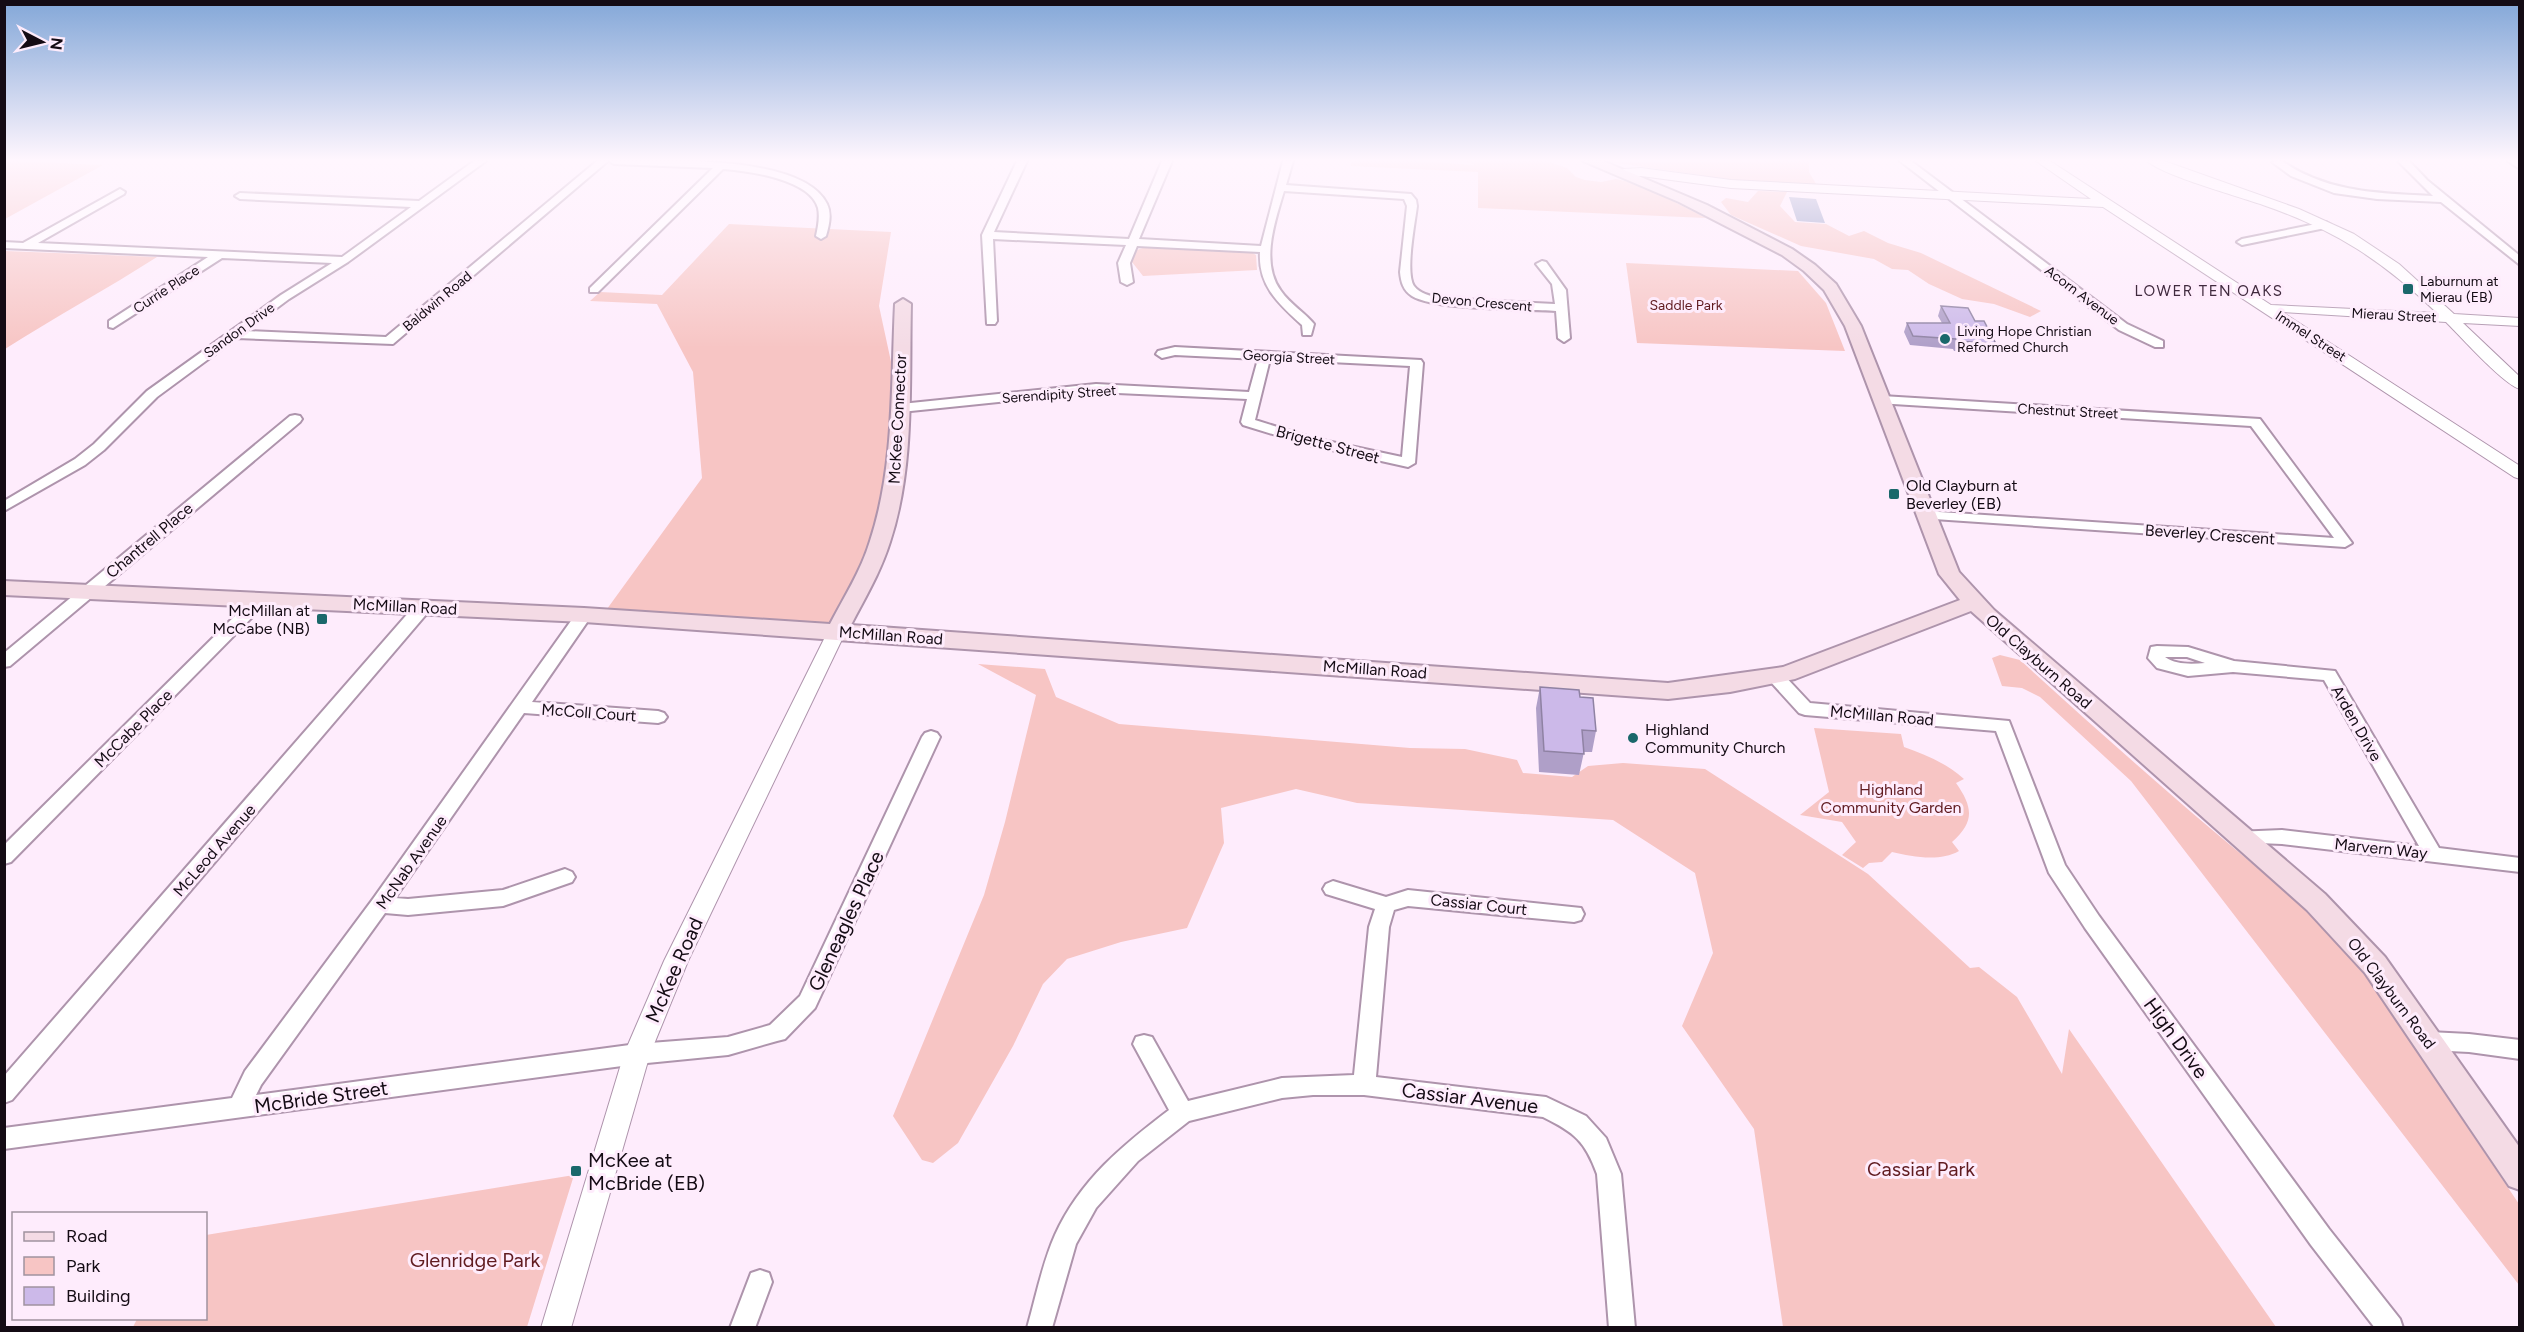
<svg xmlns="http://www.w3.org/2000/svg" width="2524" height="1332" font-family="Figtree,sans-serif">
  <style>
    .green { fill: #f7c5c4 }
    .water { fill: #8b93c1 }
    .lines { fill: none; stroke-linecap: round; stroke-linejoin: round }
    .minor-casing { stroke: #ae94ac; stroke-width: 4 }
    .tertiary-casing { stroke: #ae94ac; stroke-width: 2 }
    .secondary-casing { stroke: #ae94ac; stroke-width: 4 }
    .minor { fill: #fff; fill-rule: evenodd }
    .tertiary { fill: #fff; fill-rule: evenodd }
    .secondary { fill: #f4dbe5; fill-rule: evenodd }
    .wall { fill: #af9fc8 }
    .building { fill: #ccb9e9; stroke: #8f82a3; stroke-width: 1.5 }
    .poi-dot { fill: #1a686b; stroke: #feecfc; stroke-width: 2 }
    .labels { text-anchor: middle; stroke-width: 6; stroke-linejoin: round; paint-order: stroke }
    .far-poi-label { font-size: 14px; fill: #140b14; stroke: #feecfc; text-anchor: start }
    .far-street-label { font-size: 14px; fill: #140b14; stroke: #feecfc }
    .far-park-label { font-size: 14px; fill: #601b20; stroke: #feecfc }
    .far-neighbourhood-label { font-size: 15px; letter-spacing: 1.5px; fill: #402a3e; stroke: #feecfc }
    .street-label { font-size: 16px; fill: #140b14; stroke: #feecfc }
    .poi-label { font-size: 16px; fill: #140b14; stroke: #feecfc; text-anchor: start }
    .park-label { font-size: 16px; fill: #601b20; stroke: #feecfc }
    .near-street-label { font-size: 20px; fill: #140b14; stroke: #feecfc }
    .near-poi-label { font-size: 20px; fill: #140b14; stroke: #feecfc; text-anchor: start }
    .near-park-label { font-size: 20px; fill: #601b20; stroke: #feecfc }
  </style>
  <rect width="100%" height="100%" fill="#feecfc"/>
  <!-- green -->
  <path class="green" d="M5,161H14L103,165L5,219Z
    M1352,161H1416L1475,165L1463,161H1547L1567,168L1576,177L1585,180L1601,182L1616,179L1625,181L1655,192L1706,218L1478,208V172L1351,166Z
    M1809,161V172L1816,184L1740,181L1610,162Z
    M1758,191L1787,192L1780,206L1795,222L1826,224L1849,236L1864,231L1888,243L1921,253L2041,311L2030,317L1994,304L1962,299L1929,284L1908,270L1892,269L1874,259L1801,246L1731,215L1721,202L1726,198L1748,202Z
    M729,224L891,232L879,306L893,371L886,497L872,545L833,623L607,609L702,478L693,372L657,304L590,301L600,292L662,295Z
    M1148,246L1249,251L1256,255L1257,270L1143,276L1132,262L1137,250Z
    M5,251L157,257C107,289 55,317 5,349Z
    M1626,263L1798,271L1826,303L1845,351L1637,343Z
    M2000,655L2020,660C2076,711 2133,762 2191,812C2252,864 2310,908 2362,970L2519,1204V1285L2131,781L2040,697L2022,688L2002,686L1992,658Z
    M978,664L1045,669L1056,697L1119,724L1410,748L1465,749L1517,760L1523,773L1572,777L1588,766L1623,763L1705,769L1868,874L1970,968L1979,967L2017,997L2062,1074L2069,1029L2276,1327H1783L1754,1129L1682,1026L1713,953L1695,873L1613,820L1357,803L1296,789L1221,808L1224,843L1187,928L1121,942L1067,959L1043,984L1013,1046L958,1143L933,1163L922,1160L893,1116L984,895L1005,822L1036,695Z
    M1814,728L1901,734L1904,747C1926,755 1946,763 1964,779L1956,783C1973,807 1975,822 1952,842L1959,851C1940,862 1913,857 1892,852L1882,862L1869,863L1863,868L1842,855L1856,842L1842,822L1800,815L1829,792Z
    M574,1175L527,1327H133L137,1319L206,1318V1235Z"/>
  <!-- water -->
  <path class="water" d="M1789,197L1816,199L1825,223L1797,221Z"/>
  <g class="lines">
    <defs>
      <path id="minor" d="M474,161H486L348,262L289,299L246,331L386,337L597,161H608L393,344L237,338L157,397L104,450L85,465L4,511V501L75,459L94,444L147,391L281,295L332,263L222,258L113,328L109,327V321L208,257L4,248V242L23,243L120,189L125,192L124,194L38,243L342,257L411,207L240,199L235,196L240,193L419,201Z
        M609,161C659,161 802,153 827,204C832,214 829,226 826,236L821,239L816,236C818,227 820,217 818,208C810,179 748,171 723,169L598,292H590V288L713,168L614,164Z
        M1017,161H1027L994,232L1129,239L1162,161H1172L1139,239L1261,246L1283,161H1293L1286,185L1411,194L1416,200L1417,206C1415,223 1405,272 1414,286C1420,294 1431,296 1440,298L1555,304L1552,284L1536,264L1542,261L1546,262L1566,290L1570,338L1564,342L1558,338L1556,311C1526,309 1434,310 1412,296C1403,290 1401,282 1400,272L1407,206L1404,199L1284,191C1275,221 1260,263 1281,291C1290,304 1304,312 1314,324L1311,335H1303L1302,325C1279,304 1258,286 1260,252L1137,246L1130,263L1133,282L1127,285L1121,282L1118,263L1126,245L993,239L997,321L995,324H987L982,235Z
        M1900,161H1911L2127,324L2163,341V347H2155L2119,330Z
        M2282,161C2328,193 2379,193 2433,196L2398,161H2409L2427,180L2520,256V265L2441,202L2377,199L2334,193L2291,176L2272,162Z
        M2508,161H2520V169Z
        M2326,222L2331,225L2330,227L2242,245L2237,242L2242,239Z
        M1175,347L1421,360L1423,363L1415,463L1408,467L1305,444L1243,425L1241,422L1247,399L1096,392L901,412L894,408L901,404L1096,384L1249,392L1258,359L1175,355L1162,358L1156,354L1158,351ZM1270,359L1410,366L1402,457L1313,438L1255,420Z
        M1882,396L2260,419L2352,543L2345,547L1919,518L1917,515L1919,512L1924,511L2334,538L2251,426L1877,403L1876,400L1877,397Z
        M295,415L300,416L302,419L300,422L10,666L4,667V653L290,416Z
        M261,594L267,596L269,599L267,602L11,862L4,864V845L255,596Z
        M423,602L431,607L429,611L12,1100L4,1103V1076L417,603Z
        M584,610L592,615L532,702L658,711L664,713L667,717L664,721L658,723L524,713L395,898L408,899L503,890L565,869L572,872L575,877L572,882L503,906L408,915L385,913L261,1085L256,1095L637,1044L728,1037L770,1025L800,996L922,737L925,733L931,731L937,733L940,737L815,1008L785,1039L777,1041L728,1055L637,1064L4,1149V1128L232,1098L245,1071L373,899L578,611Z
        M2157,646L2188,647L2234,661L2335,671L2439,848L2520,858V872L2282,844L2235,842L2233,837L2235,832L2282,830L2419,846L2324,680L2233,672L2188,676L2157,668L2148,658L2151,647ZM2165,657H2187L2205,663C2192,664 2176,665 2165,657Z
        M1775,670L1781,672L1810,703L2009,721L2065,865L2099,916L2329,1229L2400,1319L2403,1328H2375L2311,1245L2085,928L2049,873L1996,731L1805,715L1799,713L1769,680L1767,676L1769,672Z
        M1333,881L1386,897L1408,890L1581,908L1584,914L1581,920L1574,922L1408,906L1394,910L1389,927L1376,1077L1546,1097L1586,1116L1606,1138L1621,1174L1635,1328H1609L1597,1174C1585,1141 1575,1133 1543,1117L1364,1095H1313L1282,1098L1189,1121L1138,1161L1096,1208L1076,1244L1052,1328H1027C1036,1297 1042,1264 1055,1235C1080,1180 1123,1145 1169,1110L1133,1044L1136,1037L1144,1035L1152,1037L1188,1101L1282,1078L1354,1075L1369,927L1375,909L1326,894L1323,889L1326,884Z
        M2429,1032L2469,1034L2520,1040V1059L2469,1052L2429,1050L2421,1048L2418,1041L2421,1034Z
        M760,1270L769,1273L772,1282L755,1328H730L751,1273Z"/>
      <path id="tertiary" d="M2036,161H2050L2271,305L2437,313C2382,260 2335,230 2263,205C2238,196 2164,176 2147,161H2164L2299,209L2354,234L2399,264L2454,314L2520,318V326L2463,323L2520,377V389C2504,385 2460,336 2446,322L2282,312L2520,466V479L2514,477L2103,207L1731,188L1641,176L1624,177L1618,173L1624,169L1641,168L1731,180L2091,199Z
        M837,625L844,627L846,631L688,961L650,1054L571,1328H541L624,1054L664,961L828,631L830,627Z"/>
      <path id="secondary" d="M1583,161H1603L1707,205L1792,249L1815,265L1836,284L1861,326L1959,572L1994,610L2325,894L2385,957L2520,1148V1190L2509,1186L2365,973L2307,910L1971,611L1795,679L1730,692L1668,699L584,622L4,595V581L584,608L830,624C844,597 861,571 870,541C895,465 891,383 895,304L903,299L911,304C909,383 915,466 890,542C881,571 865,598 851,625L1668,683L1783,667L1960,600L1939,574L1845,326L1824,290L1804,271L1782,255L1679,202Z"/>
    </defs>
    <!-- minor casing -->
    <use href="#minor" class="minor-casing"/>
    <!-- tertiary casing -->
    <use href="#tertiary" class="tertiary-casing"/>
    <!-- secondary casing -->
    <use href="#secondary" class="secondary-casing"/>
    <!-- minor -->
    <use href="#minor" class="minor"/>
    <!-- tertiary -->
    <use href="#tertiary" class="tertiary"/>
    <!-- secondary -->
    <use href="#secondary" class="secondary"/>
  </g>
  <!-- wall -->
  <path class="wall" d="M1941,306L1975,321L1996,344L1992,353L1954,351L1953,349L1910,345L1904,332L1907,323H1942L1938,316Z
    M1540,687L1580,697L1596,731L1592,752H1584L1579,775L1539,772L1536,708Z"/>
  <!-- building -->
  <path class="building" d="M1941,306L1968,308L1975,321H1984L1996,344L1957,341L1956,339L1913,336L1907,323H1950Z
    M1540,687L1579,690L1580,697L1593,698L1596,731L1582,730L1584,754L1544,751Z"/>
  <!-- sky -->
  <linearGradient id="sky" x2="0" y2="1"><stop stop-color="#83a7d8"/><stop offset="0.46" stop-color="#fff6fe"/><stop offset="1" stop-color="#fff6fe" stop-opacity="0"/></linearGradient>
  <rect width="2524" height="348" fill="url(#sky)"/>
  <!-- markers -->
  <g class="poi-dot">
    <rect x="2402" y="283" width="12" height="12" rx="3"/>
    <circle cx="1945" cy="339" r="6"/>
    <rect x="1888" y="488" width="12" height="12" rx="3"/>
    <rect x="316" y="613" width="12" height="12" rx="3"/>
    <circle cx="1633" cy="738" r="6"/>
    <rect x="570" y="1165" width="12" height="12" rx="3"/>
  </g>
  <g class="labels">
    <!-- far-poi labels -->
    <g class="far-poi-label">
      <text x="2420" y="286">Laburnum at<tspan x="2420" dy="16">Mierau (EB)</tspan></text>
      <text x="1957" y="336">Living Hope Christian<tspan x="1957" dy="16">Reformed Church</tspan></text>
    </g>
    <!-- far-street labels -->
    <g class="far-street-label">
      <text transform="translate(166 289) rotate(-33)" y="5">Currie Place</text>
      <text transform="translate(2082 295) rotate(37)" y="5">Acorn Avenue</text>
      <text transform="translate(437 301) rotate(-40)" y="5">Baldwin Road</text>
      <text transform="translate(1482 302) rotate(5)" y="5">Devon Crescent</text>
      <text transform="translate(2394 315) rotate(3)" y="5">Mierau Street</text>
      <text transform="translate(239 330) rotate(-36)" y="5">Sandon Drive</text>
      <text transform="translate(2311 336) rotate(33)" y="5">Immel Street</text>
      <text transform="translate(1289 357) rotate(3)" y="5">Georgia Street</text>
      <text transform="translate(1059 394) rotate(-4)" y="5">Serendipity Street</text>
      <text transform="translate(2068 411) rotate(3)" y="5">Chestnut Street</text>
    </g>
    <!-- far-park labels -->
    <g class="far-park-label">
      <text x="1686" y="310">Saddle Park</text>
    </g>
    <!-- far-neighbourhood labels -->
    <g class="far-neighbourhood-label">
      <text x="2209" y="296">LOWER TEN OAKS</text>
    </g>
    <!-- street labels -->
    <g class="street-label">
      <text transform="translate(897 419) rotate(-87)" y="6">McKee Connector</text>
      <text transform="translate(1328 444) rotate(15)" y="6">Brigette Street</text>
      <text transform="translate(2210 534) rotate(4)" y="6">Beverley Crescent</text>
      <text transform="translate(149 540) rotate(-40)" y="6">Chantrell Place</text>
      <text transform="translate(405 606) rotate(3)" y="6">McMillan Road</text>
      <text transform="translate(891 635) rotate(4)" y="6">McMillan Road</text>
      <text transform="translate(2039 661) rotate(41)" y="6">Old Clayburn Road</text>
      <text transform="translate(1375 669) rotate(4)" y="6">McMillan Road</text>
      <text transform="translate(589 712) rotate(4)" y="6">McColl Court</text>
      <text transform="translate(1882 715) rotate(5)" y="6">McMillan Road</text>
      <text transform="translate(2357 723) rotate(60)" y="6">Arden Drive</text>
      <text transform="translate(133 728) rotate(-45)" y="6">McCabe Place</text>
      <text transform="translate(2381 848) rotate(6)" y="6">Marvern Way</text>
      <text transform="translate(214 850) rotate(-49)" y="6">McLeod Avenue</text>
      <text transform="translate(411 862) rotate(-55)" y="6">McNab Avenue</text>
      <text transform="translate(1479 904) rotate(6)" y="6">Cassiar Court</text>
      <text transform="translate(2392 993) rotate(53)" y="6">Old Clayburn Road</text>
    </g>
    <!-- poi labels -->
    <g class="poi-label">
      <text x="1906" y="491">Old Clayburn at<tspan x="1906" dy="18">Beverley (EB)</tspan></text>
      <text x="310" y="616" text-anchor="end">McMillan at<tspan x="310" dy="18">McCabe (NB)</tspan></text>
      <text x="1645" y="735">Highland<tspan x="1645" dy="18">Community Church</tspan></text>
    </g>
    <!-- park labels -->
    <g class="park-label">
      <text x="1891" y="795">Highland<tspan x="1891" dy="18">Community Garden</tspan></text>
    </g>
    <!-- near-street labels -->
    <g class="near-street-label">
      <text transform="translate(846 921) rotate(-65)" y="7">Gleneagles Place</text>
      <text transform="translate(674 970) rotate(-66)" y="7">McKee Road</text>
      <text transform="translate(2176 1038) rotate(54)" y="7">High Drive</text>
      <text transform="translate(321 1097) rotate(-8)" y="7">McBride Street</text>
      <text transform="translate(1470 1098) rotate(7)" y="7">Cassiar Avenue</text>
    </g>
    <!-- near-poi labels -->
    <g class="near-poi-label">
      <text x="588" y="1167">McKee at<tspan x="588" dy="23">McBride (EB)</tspan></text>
    </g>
    <!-- near-park labels -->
    <g class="near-park-label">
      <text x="1921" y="1176">Cassiar Park</text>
      <text x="475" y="1267">Glenridge Park</text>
    </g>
  </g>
  <!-- border -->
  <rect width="2524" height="1332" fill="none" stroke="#140b14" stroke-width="12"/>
  <!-- legend -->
  <rect x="12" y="1212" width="195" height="108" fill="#feecfc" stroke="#a0929f" stroke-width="1.5"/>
  <rect x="24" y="1232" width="30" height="9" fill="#f4dbe5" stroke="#a0929f" stroke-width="1.5"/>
  <text x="66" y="1242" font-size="18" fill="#140b14">Road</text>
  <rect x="24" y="1257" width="30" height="18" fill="#f7c5c4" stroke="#a0929f" stroke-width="1.5"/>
  <text x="66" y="1272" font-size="18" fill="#140b14">Park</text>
  <rect x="24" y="1287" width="30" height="18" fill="#ccb9e9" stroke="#a0929f" stroke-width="1.5"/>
  <text x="66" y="1302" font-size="18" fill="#140b14">Building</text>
  <!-- north arrow -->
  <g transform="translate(42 42) rotate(97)" stroke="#feecfc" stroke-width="4.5" paint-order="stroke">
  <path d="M0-4.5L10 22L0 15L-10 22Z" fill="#140b14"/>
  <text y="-9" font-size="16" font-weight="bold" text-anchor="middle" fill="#140b14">N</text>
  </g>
</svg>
